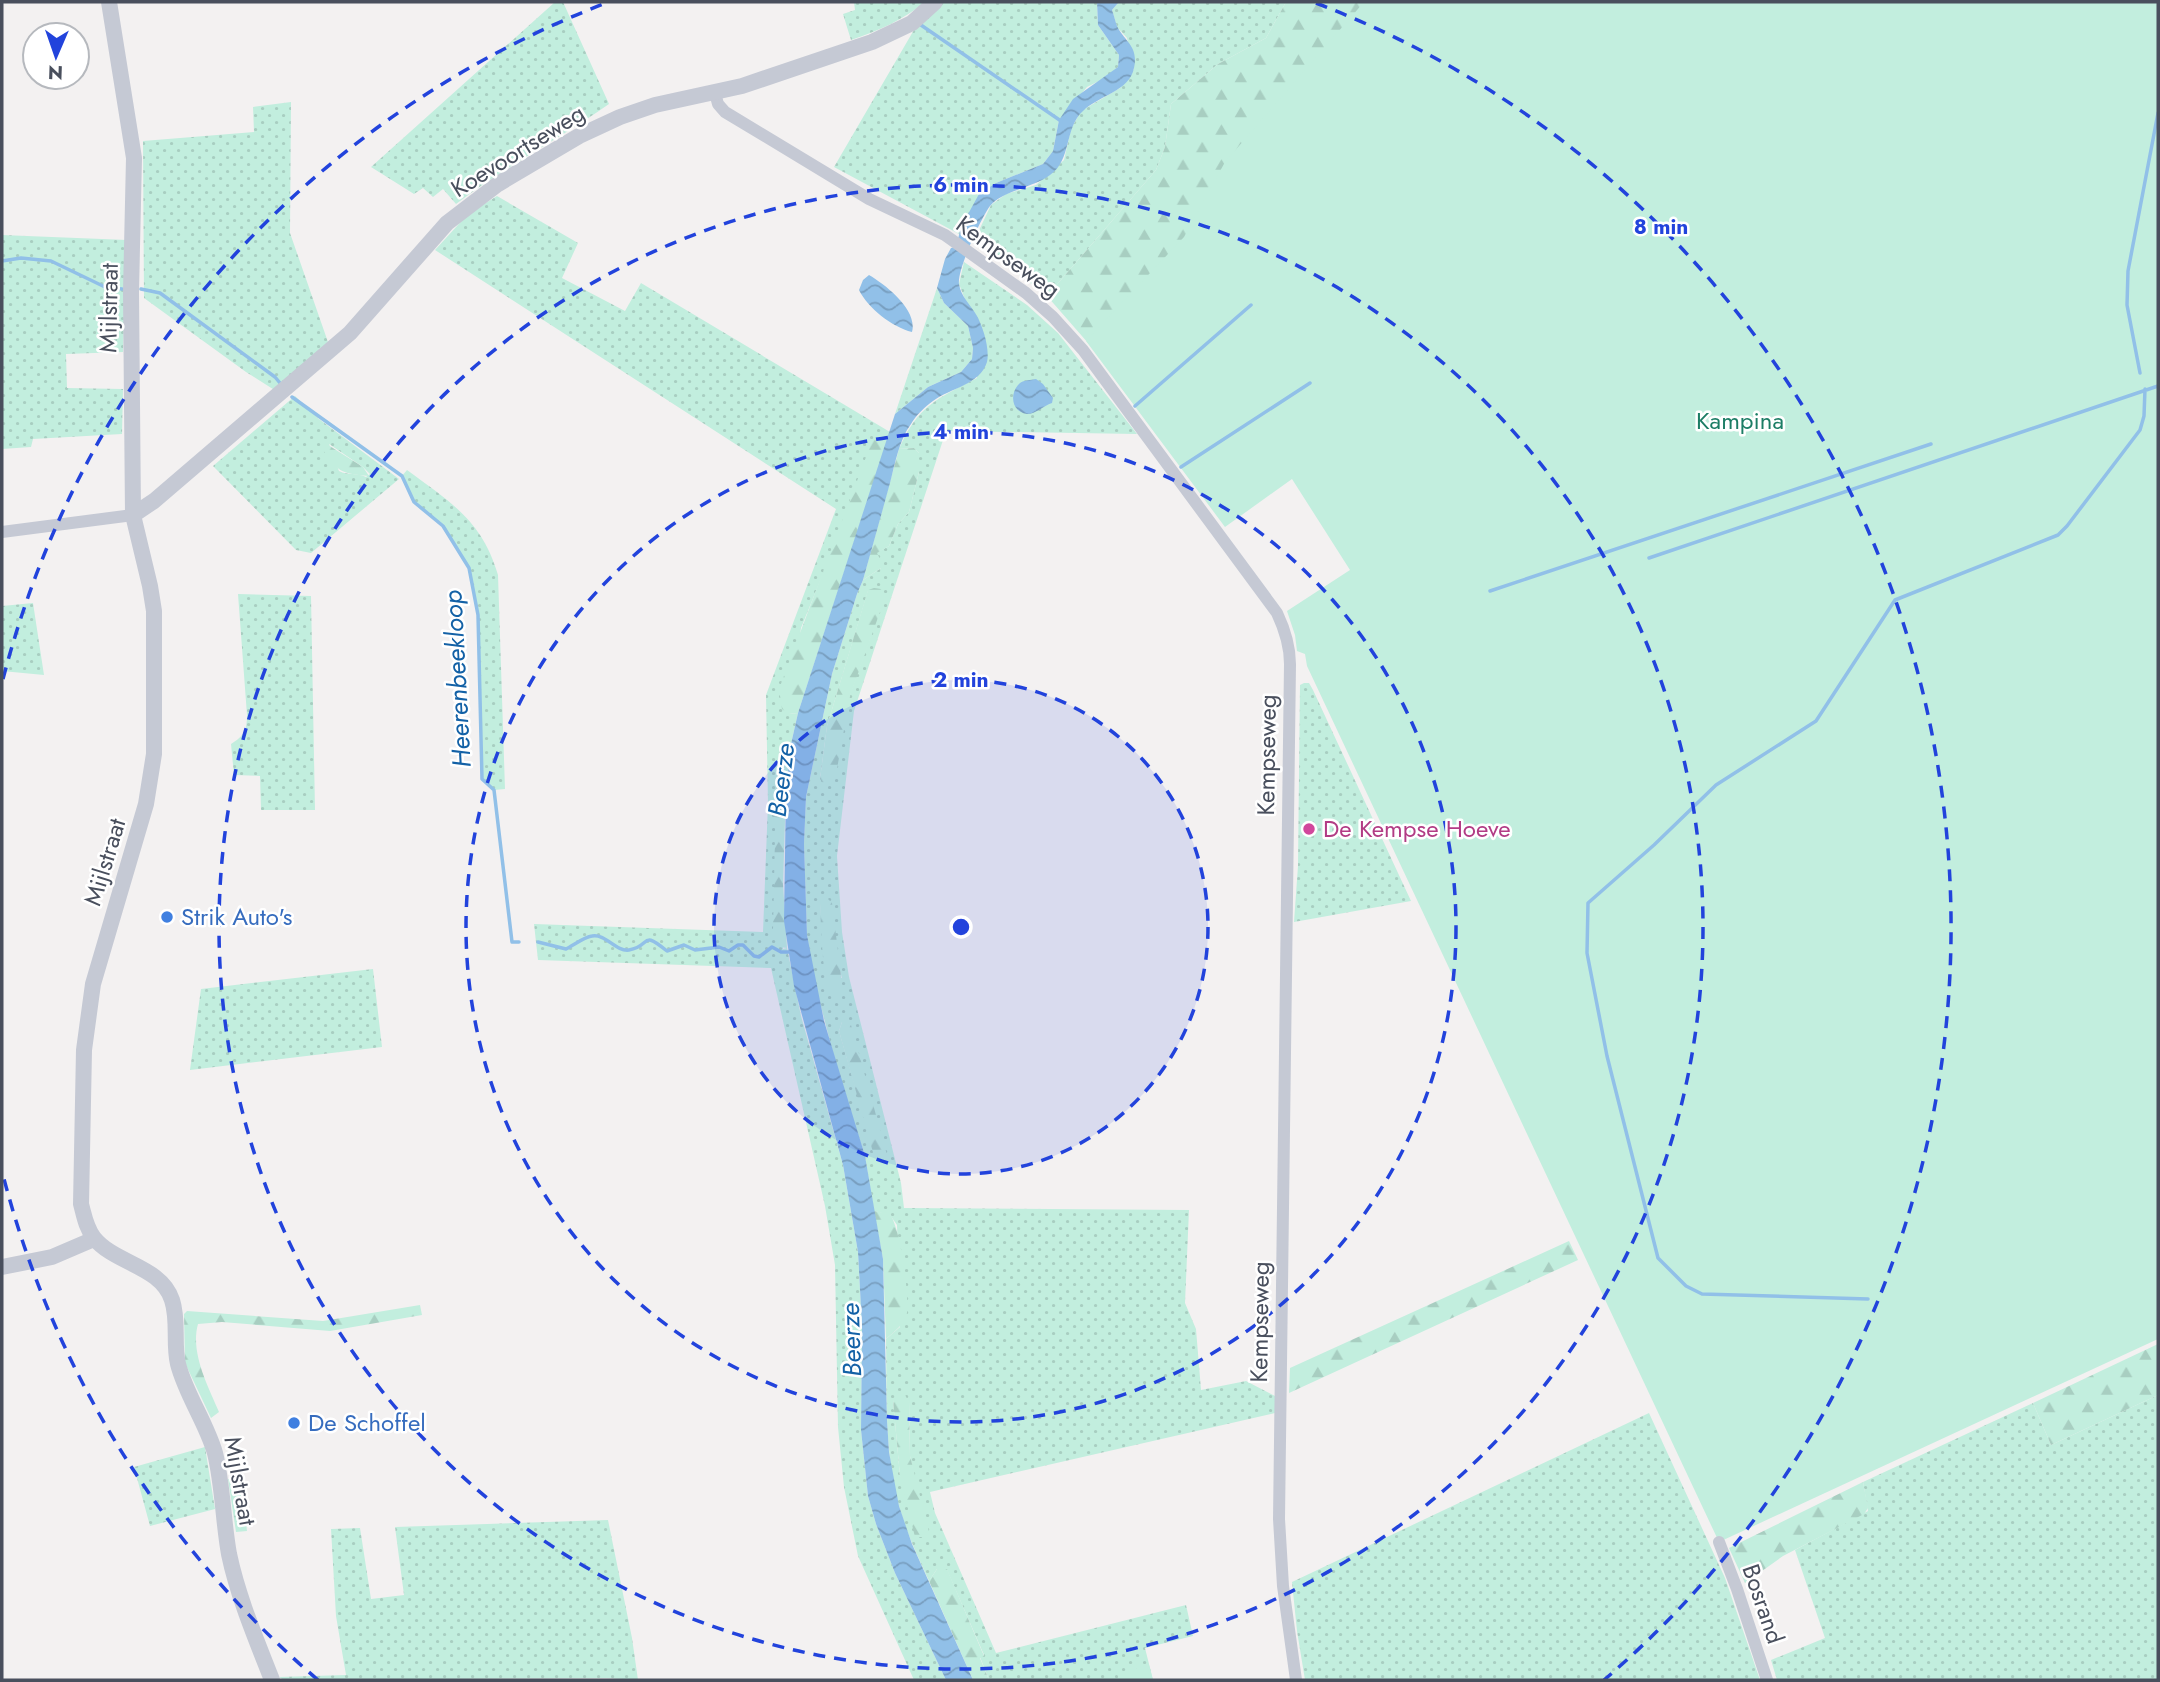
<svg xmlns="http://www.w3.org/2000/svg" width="2160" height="1682" font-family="Jost,sans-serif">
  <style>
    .grass { fill: url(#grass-dots); fill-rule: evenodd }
    .forest { fill: url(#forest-firs) }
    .park { fill: #c2eede }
    .water { fill: url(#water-waves) }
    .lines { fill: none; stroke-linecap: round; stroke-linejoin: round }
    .stream { stroke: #91c0e8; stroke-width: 3.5 }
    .minor { stroke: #c5c9d4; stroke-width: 12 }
    .tertiary { stroke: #c5c9d4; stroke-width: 16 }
    .ring { fill: none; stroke: #2243dc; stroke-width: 3.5; stroke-dasharray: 12 9 }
    .hotel-dot { fill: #d1479c; stroke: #fff; stroke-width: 2.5 }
    .shop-dot { fill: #3f7fe0; stroke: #fff; stroke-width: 2.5 }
    .labels { text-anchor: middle; stroke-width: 5; stroke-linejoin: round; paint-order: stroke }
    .street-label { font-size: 24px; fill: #494f5d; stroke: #fff }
    .park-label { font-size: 24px; fill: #1c7d65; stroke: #fff }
    .hotel-label { font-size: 24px; fill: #b23c85; stroke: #fff; text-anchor: start }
    .shop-label { font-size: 24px; fill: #366cbe; stroke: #fff; text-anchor: start }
    .water-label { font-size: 26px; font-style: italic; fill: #1361a6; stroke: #fff }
    .centre { fill: #2243dc; stroke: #fff; stroke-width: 3.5 }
    .ring-label { font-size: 21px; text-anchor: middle; font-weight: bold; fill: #2243dc; stroke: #fff; stroke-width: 5; stroke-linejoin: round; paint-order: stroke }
  </style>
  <defs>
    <pattern id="grass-dots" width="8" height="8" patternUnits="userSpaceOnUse" patternTransform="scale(1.75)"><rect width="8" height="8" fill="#c2eede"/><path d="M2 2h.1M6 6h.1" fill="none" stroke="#a8cec1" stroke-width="1.8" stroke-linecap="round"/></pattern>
    <pattern id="forest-firs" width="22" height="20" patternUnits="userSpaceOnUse" patternTransform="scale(1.75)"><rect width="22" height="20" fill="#c2eede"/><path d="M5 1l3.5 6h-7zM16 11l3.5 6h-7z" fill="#a8cec1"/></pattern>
    <pattern id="water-waves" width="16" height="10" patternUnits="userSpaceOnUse" patternTransform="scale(1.75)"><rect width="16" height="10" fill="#91c0e8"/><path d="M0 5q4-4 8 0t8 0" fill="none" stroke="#789ebf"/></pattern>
  </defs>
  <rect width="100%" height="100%" fill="#f3f1f1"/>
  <!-- grass -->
  <path class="grass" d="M555,2H563L609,104C559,139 505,167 456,204L443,189L433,197L423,188L414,194L371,167Z
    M854,2H925C903,20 878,31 851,40L843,14L855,10Z
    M941,2H1097L1098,25L1119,55L1118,67L1107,77L1087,87L1059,120L1053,151L1043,164L996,183L961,227L959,234L834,167L918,23Z
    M1119,2H1286L1266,38L1218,64L1171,104L1165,147L1156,170L1047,296L987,249L973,243L991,205L1006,194L1036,185L1064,160L1071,129L1081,111L1120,88L1134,69L1127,38L1117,27L1112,10Z
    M291,102L290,233L329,345L276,391L246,372L144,298L143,141L254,132L253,107Z
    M497,196L578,243L562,278L625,311L641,283L890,432L888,438H878L801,628L789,714L798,713L791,744L786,789H779L783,949L787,948L801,1016L843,1165L858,1252L862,1327L861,1430L868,1496L876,1524L895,1573L946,1680H914L858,1556L844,1487L838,1427L835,1265L825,1206L771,968L538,960L534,924L763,932L768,803L766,695L836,509L435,250L468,214Z
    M2,235L127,240L123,352L66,354L67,388L123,389L122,434L33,439L31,447L2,449Z
    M964,262L1027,305L1058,333L1137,434L946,431L854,711L837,856L842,932L849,977L901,1183L904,1208L1189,1210L1185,1303L1196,1329L1201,1390L1246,1381L1275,1396V1413L930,1492L935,1513L996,1653L1186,1605L1193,1636L1145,1648L1153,1680H989L980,1657L984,1655L947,1570L937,1569L929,1581C918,1557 906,1532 899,1506C884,1451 887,1395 886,1339L900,1327L897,1225L890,1215L874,1211L865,1156L840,1080L814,979L807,935L804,844L806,797L832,674L857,594L863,580L881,568L876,553L889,546L898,524L909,512L919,472V453L914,448L899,449C918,405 937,399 977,378L976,315L966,302L959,284ZM868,591L885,596L820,779L827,726ZM820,903L842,978H826ZM842,1022L879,1169L839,1031ZM893,1400L909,1402L910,1456L916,1486L900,1476Z
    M937,288L944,303L968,326L973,348L972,359L961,372L928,387L895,414Z
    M295,396L319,419L399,479L311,553L296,550L213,466ZM329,444L363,467L370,474L366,477C356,472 348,476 339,471Z
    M407,470C450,502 482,520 498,575L505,789L494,790L482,779L478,615L469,568L443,526L414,502L402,476Z
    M238,594L311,596L315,810H261L260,776L234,775L231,744C244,736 247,730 247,715Z
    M33,603L44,675L2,671V606Z
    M1304,683H1309L1313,690L1411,901L1294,922L1298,866L1300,685Z
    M373,969L382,1047L190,1070L201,989Z
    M2158,1395V1680H1777L1771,1660L1825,1638L1795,1550L1868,1511L1863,1482L2033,1403L2051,1445Z
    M1649,1413L1725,1578L1760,1680H1305L1297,1631L1292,1582Z
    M205,1447L215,1509L150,1526L134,1467Z
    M608,1520L632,1638L638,1680L607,1678L284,1680L279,1677L346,1675L336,1616L331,1529L360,1528L371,1599L404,1595L395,1527Z"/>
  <!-- forest -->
  <path class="forest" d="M1286,2H1480L1095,351L1047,296L1156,170L1165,147L1171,104L1218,64L1266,38Z
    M878,438H888L798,713L789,714L782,709L779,689L872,441Z
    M325,443L363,467L369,476C338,473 339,472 320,446Z
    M914,448L919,453V472L909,512L898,524L889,546L877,553L881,561V568L863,580L899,449Z
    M874,588L881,589L886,595L850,696L835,780L831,783H823L820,779L827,726L868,590Z
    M779,789H786L783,884L787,948L779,947L773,929L776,792Z
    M822,899H828L832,903L843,992L838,998H832C822,984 821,923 820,903Z
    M842,1022L851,1025L889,1162L887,1168L878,1169L876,1163L839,1031Z
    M874,1211L890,1214C901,1231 909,1293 907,1313C905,1324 894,1332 886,1339L883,1259Z
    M1569,1241L1578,1260L1289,1393L1290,1368Z
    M420,1305L422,1315L330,1331L222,1322L198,1324C190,1353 208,1386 219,1412L211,1418L185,1363L184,1314L187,1311L323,1321Z
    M2158,1344V1395L2051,1445L2033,1403Z
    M897,1394L905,1395L909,1402L910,1456L929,1532L925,1537H915L900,1476L893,1400Z
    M241,1478L247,1531L236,1532L228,1479Z
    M1863,1482L1868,1508L1864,1514L1783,1556L1745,1583L1729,1548Z
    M937,1569H947L984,1656L980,1658L989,1680H973L929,1581Z"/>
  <!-- park -->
  <path class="park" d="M1364,2H2158V1339L1719,1542L1307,666L1305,654L1297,651L1295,635L1287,611L1350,570L1292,479L1225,527L1086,341L1184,237L1225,162Z
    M1149,1665L1153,1680H1119L1117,1673Z"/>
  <!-- water -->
  <path class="water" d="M1097,2H1119L1112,10C1114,15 1115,21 1117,26C1124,41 1139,46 1134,68C1130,91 1098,96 1083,111C1064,128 1072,160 1050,175C1033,188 1001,191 990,206C981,218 957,270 959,284C961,297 971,305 977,316C983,327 990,349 987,362C980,385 950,388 933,401C925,407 916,415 911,424C899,440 895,464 890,483C881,516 872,548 863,580L857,594L832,674L806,797L804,844L807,935L824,1021L865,1156L883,1259L887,1420L889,1452L899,1506L912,1544L973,1680H946L895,1573L876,1524L868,1496L861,1430L862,1327L858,1252L843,1165L794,986L784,921L786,790L791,744L798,713L895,414L928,387L961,372L972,359L973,348L968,326L944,303L937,288L945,259L951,248L956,247L961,227L979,194L996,183L1043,164L1053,151L1059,120L1073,99L1118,67L1119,55L1098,25Z
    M869,275C886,285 918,310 912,332C892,327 868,308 859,290L863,280Z
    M1036,379L1043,384L1053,398L1052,403C1043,406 1036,414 1027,414C1011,412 1009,393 1020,383C1024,380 1031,380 1036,379Z"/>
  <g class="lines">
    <!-- stream -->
    <path class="stream" d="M918,23L1061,121
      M2,261L21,258L51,261L105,287L122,289
      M141,289L160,293L275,377L280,383
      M2140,373L2127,305L2128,271L2158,113
      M292,397L402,476L414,502L443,526L469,568L478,615L482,779L494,790L512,942H519
      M1135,406L1251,305
      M1181,467L1310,383
      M1649,558L2158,386
      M1490,591L1931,444
      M538,942L566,949C574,945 584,937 592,936C605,933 616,952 629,950C652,946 640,929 667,951L684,945L695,950L719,947L729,951L738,945H743L754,956L759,957L772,947L781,952H789
      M1868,1299L1702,1294L1686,1286L1658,1258L1607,1056L1587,953L1588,903L1654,845L1716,785L1816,721L1895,600L2058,535L2067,526L2140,430L2144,416L2145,389"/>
    <!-- minor -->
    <path class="minor" d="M715,93L718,104L725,112L869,199L945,235L1026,293L1053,317L1083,350L1277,613C1285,630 1290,645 1290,664L1279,1519L1283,1586L1296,1680
      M2,532L133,515
      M1719,1542L1737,1589L1767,1680"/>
    <!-- tertiary -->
    <path class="tertiary" d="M109,2L134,158L131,292L133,515L150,586L154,611V754L146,804L93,984L84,1050L81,1204C84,1215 86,1228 94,1238C115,1264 161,1266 172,1300C179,1321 173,1344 178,1364C186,1395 206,1422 215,1453C223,1486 223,1521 229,1554C238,1597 256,1639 272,1680
      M133,515L154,501L350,333L447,223L498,184L579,136L620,117L655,105L742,86L872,42L912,23L935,2
      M2,1267L52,1257L94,1239"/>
  </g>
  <!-- distance rings -->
  <circle cx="961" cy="927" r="247" fill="#2243dc" fill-opacity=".12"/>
  <g class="ring">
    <circle cx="961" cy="927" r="247"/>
    <circle cx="961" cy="927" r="495"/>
    <circle cx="961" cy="927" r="742"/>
    <path d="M318 1680A990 990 0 0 1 3 1175M3 679A990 990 0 0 1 606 3M1316 3A990 990 0 0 1 1604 1680"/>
  </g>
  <!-- markers -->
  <circle class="hotel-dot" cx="1309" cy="829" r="7"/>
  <g class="shop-dot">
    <circle cx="167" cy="917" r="7"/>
    <circle cx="294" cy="1423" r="7"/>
  </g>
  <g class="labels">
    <!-- street labels -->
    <g class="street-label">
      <text transform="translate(518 151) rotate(-32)" y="8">Koevoortseweg</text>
      <text transform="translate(1008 257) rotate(36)" y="8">Kempseweg</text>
      <text transform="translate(109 308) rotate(-89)" y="8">Mijlstraat</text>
      <text transform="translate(1267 755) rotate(-89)" y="8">Kempseweg</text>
      <text transform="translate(105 862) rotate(-73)" y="8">Mijlstraat</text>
      <text transform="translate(1260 1322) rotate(-89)" y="8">Kempseweg</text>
      <text transform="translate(240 1481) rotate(80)" y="8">Mijlstraat</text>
      <text transform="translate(1763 1604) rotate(71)" y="8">Bosrand</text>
    </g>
    <!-- park labels -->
    <g class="park-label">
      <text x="1740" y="429">Kampina</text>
    </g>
    <!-- hotel labels -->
    <g class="hotel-label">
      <text x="1323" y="837">De Kempse Hoeve</text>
    </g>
    <!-- shop labels -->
    <g class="shop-label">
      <text x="181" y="925">Strik Auto's</text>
      <text x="308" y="1431">De Schoffel</text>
    </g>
    <!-- water labels -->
    <g class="water-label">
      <text transform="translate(457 679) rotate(-93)" y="9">Heerenbeekloop</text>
      <text transform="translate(781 780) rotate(-83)" y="9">Beerze</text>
      <text transform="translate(851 1340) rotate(-92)" y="9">Beerze</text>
    </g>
  </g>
  <circle cx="961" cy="927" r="10" class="centre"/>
  <g class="ring-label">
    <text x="961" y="192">6 min</text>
    <text x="1661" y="234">8 min</text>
    <text x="961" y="439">4 min</text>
    <text x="961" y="687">2 min</text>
  </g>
  <!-- border -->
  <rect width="2160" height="1682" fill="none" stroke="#494f5d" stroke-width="7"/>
  <!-- north arrow -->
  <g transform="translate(56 56) rotate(182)"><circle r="33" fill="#ffffff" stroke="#b6b9be" stroke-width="2"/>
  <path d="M0-5L12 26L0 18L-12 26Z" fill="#2243dc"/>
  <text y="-10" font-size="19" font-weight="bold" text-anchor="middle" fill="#494f5d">N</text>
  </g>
</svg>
